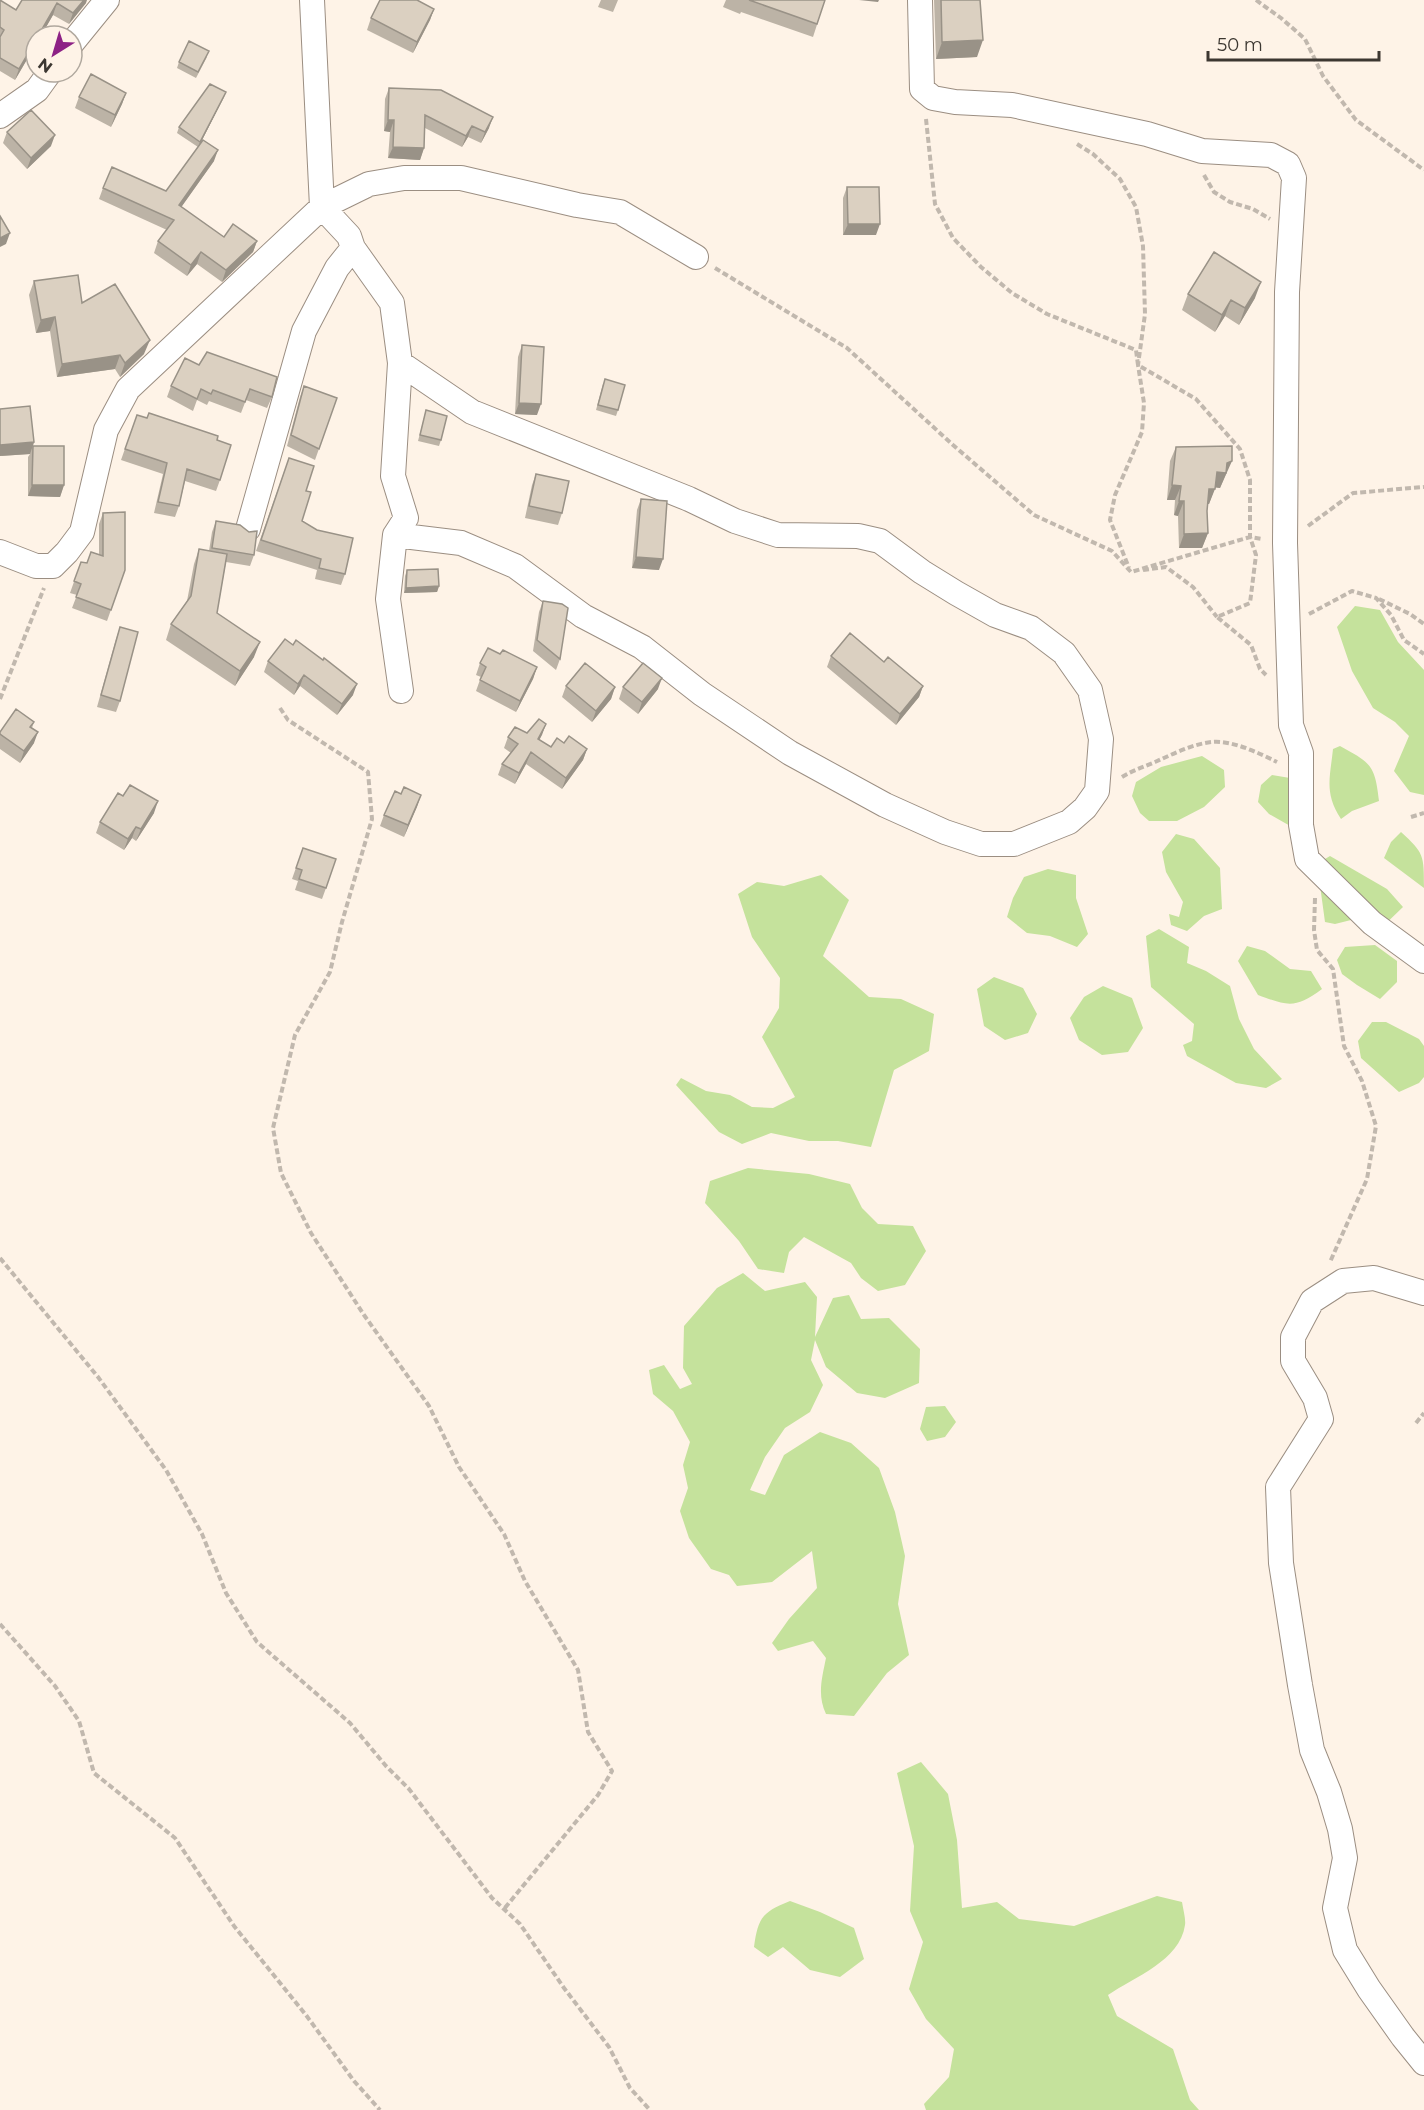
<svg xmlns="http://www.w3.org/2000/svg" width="1424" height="2110" font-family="Montserrat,sans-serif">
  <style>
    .green { fill: #c5e29c }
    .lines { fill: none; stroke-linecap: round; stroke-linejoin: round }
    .street-casing { stroke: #9b8e82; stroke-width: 26 }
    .path { stroke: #c1b8ae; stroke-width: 4; stroke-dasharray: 6 3; stroke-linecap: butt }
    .street { stroke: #fff; stroke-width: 24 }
    .wall { fill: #bcb3a6 }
    .shaded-wall { fill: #999287 }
    .building { fill: #dbd0c1; stroke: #999287; stroke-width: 1.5 }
  </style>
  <rect width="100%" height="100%" fill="#fef3e7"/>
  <!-- green -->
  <path class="green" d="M1355,606L1380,610L1398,642L1424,670V795L1410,792L1394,771L1409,736L1395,722L1373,708L1352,671L1337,627Z
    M1340,746C1371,763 1375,765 1379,801L1352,811L1341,819C1324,793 1330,778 1333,749Z
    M1202,756L1224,770L1225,787L1204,807L1177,821H1149L1140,813L1132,796L1136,782L1161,767Z
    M1272,775L1290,778L1299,831L1269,814L1258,802L1261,785Z
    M1401,832C1424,853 1424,855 1424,888L1384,858L1391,842Z
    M1176,834L1194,839L1220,868L1222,909L1204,916L1187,931L1171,925L1169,914L1179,917L1183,902L1166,872L1162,852Z
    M1330,856L1387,889L1403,907L1374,935L1363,917L1335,924L1325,922L1319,878L1320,862Z
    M1048,869L1076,875V898L1088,934L1077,947L1050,936L1027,933L1007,917L1013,898L1024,877Z
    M821,875L849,900L823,956L869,997L901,999L934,1014L929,1051L894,1070L871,1147L838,1141H809L771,1133L742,1144L719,1132L676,1085L681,1078L706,1091L730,1095L752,1107L773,1108L795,1097L762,1037L779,1008L780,978L752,937L738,894L757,882L784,886Z
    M1159,929L1189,947L1187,963L1206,971L1230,986L1239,1019L1254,1049L1282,1079L1266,1088L1236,1083L1187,1056L1183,1045L1192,1041L1194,1024L1151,987L1146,936Z
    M1375,945L1397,961V982L1380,999L1357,985L1342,974L1337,960L1345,947Z
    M1247,946L1265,951L1290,969L1311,971L1322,989C1295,1009 1288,1006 1258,995L1238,961Z
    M994,977L1023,988L1037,1014L1028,1033L1005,1040L984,1026L977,989Z
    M1103,986L1132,998L1143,1028L1128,1052L1102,1055L1079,1040L1070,1018L1084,997Z
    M1372,1022H1386L1419,1039L1424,1046V1077L1419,1083L1399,1092L1361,1058L1358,1041Z
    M748,1168L809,1174L850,1184L862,1208L878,1224L913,1226L926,1251L905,1285L878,1291L861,1278L851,1263L804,1237L789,1252L784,1273L758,1269L739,1241L705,1203L710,1181Z
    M743,1273L765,1291L805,1282L817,1297L815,1337L833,1298L849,1295L861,1319L889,1318L920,1349L919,1383L885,1398L857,1393L826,1367L815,1340L811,1360L823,1385L810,1412L785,1428L765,1457L750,1490L765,1495L784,1455L820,1432L851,1443L879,1468L895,1512L905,1556L898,1604L909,1655L887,1673L854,1716L826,1714C817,1695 822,1678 826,1658L813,1641L778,1651L772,1643L789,1619L817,1588L812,1551L772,1582L737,1586L729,1575L711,1569L689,1538L680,1511L688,1488L683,1465L690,1442L673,1411L653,1394L649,1370L664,1365L680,1389L692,1384L683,1368L684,1326L717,1288Z
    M945,1406L956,1422L945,1437L927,1441L920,1429L926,1407Z
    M921,1762L948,1794L957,1840L962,1908L997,1902L1019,1919L1074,1926L1157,1896L1182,1902C1183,1909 1186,1919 1185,1925C1180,1961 1134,1977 1108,1995L1117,2016L1173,2049L1190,2100L1199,2110H926L924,2104L949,2077L954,2049L926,2019L909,1989L923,1942L910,1911L914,1846L897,1773Z
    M790,1901L820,1912L854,1928L864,1959L840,1977L810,1970L783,1947L768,1957L754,1947C758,1918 762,1912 790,1901Z"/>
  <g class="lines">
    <defs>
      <path id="street" d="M920,0L922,89L933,98L955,102L1012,105L1147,134L1202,151L1271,155L1288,164L1294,178L1287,292L1285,543L1291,725L1301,753V825L1307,859L1372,923L1424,961
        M72,43L107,0
        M0,116L37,90L50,72
        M400,363L393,476L406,518L395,535L388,599L401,691
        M248,529L304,331L337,268L353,248
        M395,535L461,543L515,566L583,616L642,647L702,694L790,753L885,805L945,832L981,844H1014L1069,822L1085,808L1097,791L1101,739L1090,690L1064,653L1031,628L995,615L956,593L922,572L880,541L858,536L778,535L735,521L689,499L472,412L400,363L392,303L353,248L349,236L322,207L369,184L404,178H461L577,205L620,212L696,257
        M0,552L36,566H53L67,552L82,532L106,430L128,389L322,207L312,0
        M1424,1293L1374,1278L1343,1281L1312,1301L1293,1337V1361L1315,1398L1321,1419L1278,1487L1281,1563L1300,1685L1312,1750L1329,1792L1340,1829L1345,1858L1335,1908L1345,1950L1369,1989L1403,2037L1424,2063"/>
    </defs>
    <!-- street casing -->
    <use href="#street" class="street-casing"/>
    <!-- path -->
    <path class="path" d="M1256,0L1281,18L1305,39L1323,76L1356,120L1424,170
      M926,119L935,204L953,238L981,267L1012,293L1047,314L1136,350L1138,365L1196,399L1240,449L1250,480V537L1256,555L1250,603L1217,617L1251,645L1260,669L1266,675
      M1077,144L1093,154L1120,179L1136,207L1143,246L1145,314L1138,365L1144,403L1142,432L1115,495L1110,520L1129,568
      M1204,175L1214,192L1230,202L1253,209L1270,219
      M715,268L847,348L953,445L1034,515L1112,551L1131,572L1250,537L1262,539
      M1308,526L1353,493L1424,487
      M1143,570L1166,567L1193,587L1217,617
      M1379,599L1410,614L1424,624
      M1309,614L1352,591L1376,598L1391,615L1404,640L1424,654
      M0,699L44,588
      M280,708L288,720L368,772L372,819L342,922L330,972L295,1035L273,1128L281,1173L311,1233L364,1315L429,1406L459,1467L504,1534L525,1581L578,1670L588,1732L612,1771L598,1795L504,1909
      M1122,777C1133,770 1144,767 1155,762C1173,754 1192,744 1212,742C1232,740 1259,753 1277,762
      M1411,817L1424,813
      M1315,898L1314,930L1317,950L1333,969L1344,1046L1362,1081L1376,1126L1367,1179L1330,1262
      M0,1258L98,1377L166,1470L202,1534L226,1593L257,1642L350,1723L386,1766L409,1789L492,1898L520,1924L564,1988L609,2047L630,2088L650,2110
      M1416,1423L1424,1413
      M0,1624L55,1686L79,1721L94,1773L175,1838L234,1926L306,2015L354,2081L380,2110"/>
    <!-- street -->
    <use href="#street" class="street"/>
  </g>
  <!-- wall -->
  <path class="wall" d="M0,0L16,10L22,0L86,3L69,24L53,15L15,80L0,71Z
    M601,0H618L613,12L598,7Z
    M726,0H825L813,37L741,12L740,14L723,7Z
    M934,0H980L977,57L936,59Z
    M434,9L430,20L413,53L367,30L371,18Z
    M207,57L196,78L177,68L179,62Z
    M389,88L489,128L481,143L468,137L462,147L425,128L424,148L420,160L388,158L390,132L384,131L385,99Z
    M126,93L122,104L111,127L75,108L79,97Z
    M224,97L201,142L214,161L181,207L224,237L257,241L253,252L222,282L197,264L187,276L154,253L158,241L167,230L99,199L103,188L166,191L198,147L177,133L179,127Z
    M7,132L51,146L27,169L3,143Z
    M847,187L876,235H843V198Z
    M34,281L82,303L144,354L120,377L115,369L57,377L50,331L36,333L29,295Z
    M1188,294L1255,298L1239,325L1225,316L1215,332L1182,310Z
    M522,345L537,415L515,414L518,357Z
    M199,365L272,397L267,408L246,400L241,413L209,401L207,405L197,400L193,411L167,397L171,386Z
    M603,384L618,410L616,416L596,410Z
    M304,386L337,398L315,460L287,446L300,397Z
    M426,410L441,440L439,446L418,441Z
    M133,426L217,440L220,480L216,491L185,481L179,506L175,517L154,513L163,474L121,460Z
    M34,442L33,446L64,485L60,497L28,496V457L30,454L0,456Z
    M1176,447L1226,476H1225L1220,488L1215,487L1209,504H1207V511L1208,533L1202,548H1179L1178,516L1174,515L1175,500H1167L1170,461Z
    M289,458L306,491L302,521L317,530L345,574L341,585L315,579L317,570L256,551Z
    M536,474L562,513L558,525L525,518L532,485Z
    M641,499L659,570L632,568L637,510Z
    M103,513L125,570L107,621L72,608L77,595L70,593L81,562L87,563L99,555V524Z
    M216,521L254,555L250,566L226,562L217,613L254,657L235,686L166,640L171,624L187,601L194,564L199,549L209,551L212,532Z
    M407,570L439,586L437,592L404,593L405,576Z
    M543,601L560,659L556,670L533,651L539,612Z
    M120,627V701L116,712L97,707L116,639Z
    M500,654L537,667L533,679L516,712L476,691L481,677L476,675L480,663Z
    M831,656L884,662L923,686L919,697L896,725L827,667Z
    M268,661L353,695L337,715L300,686L294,695L264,672Z
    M566,686L615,687L611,699L592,722L562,697Z
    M623,687L658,689L638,714L619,699Z
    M34,722L32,728L34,743L20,763L0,749V732Z
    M546,724L539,740L551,747L564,743L587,749L583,760L562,789L526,764L515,784L498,775L502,764L511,753L504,748L508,737L527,733Z
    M401,794L421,795L404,837L380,826L384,815Z
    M123,796L154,813L136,841L132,838L124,850L96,833L100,822Z
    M303,848L326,888L322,899L295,890L298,881L292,879Z"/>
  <!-- shaded-wall -->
  <path class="shaded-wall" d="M84,0H87L86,3L69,24L73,13Z
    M859,0H879L878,2Z
    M57,3L53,15L41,36H38Z
    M434,9L430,20L413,53L417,42Z
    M36,40V44L15,80L19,69Z
    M983,40L977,57L936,59L942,42Z
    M226,92L224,97L198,148L200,142Z
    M126,93L122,104L111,127L115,115Z
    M493,117L489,128L481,143L485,132Z
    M388,120H394L390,132L384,131Z
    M472,126L468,137L462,147L466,136Z
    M55,135L51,146L27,169L31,158Z
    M393,147L424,148L420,160L388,158Z
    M218,150L214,161L175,216L179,205Z
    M848,224H880L876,235H843Z
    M10,233L6,244L0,247V238Z
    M257,241L253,252L222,282L226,270Z
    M201,252L197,264L187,276L191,265Z
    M1261,282L1255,298L1239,325L1245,308Z
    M1231,300L1225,316L1215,332L1222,315Z
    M55,317L50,331L36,333L41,320Z
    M150,340L144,354L120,377L125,363Z
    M120,355L115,369L57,377L62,364Z
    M519,403L541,404L537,415L515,414Z
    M34,442L30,454L0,456V445Z
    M1232,461L1220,488L1212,487L1217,472L1227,463Z
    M32,485H64L60,497L28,496Z
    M1172,485L1181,486L1175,500H1167Z
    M1209,489H1215L1209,504H1204Z
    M1179,501H1184L1178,516L1174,515Z
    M1208,533L1202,548H1179L1184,534Z
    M636,557L663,559L659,570L632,568Z
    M439,586L437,592L404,593L406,588Z
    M260,642L254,657L235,686L240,671Z
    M537,667L533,679L516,712L520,701Z
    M304,675L300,686L294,695L298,684Z
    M662,678L658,689L638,714L642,702Z
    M357,684L353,695L337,715L342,704Z
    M923,686L919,697L896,725L900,714Z
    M615,687L611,699L592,722L596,711Z
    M546,724L542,735L534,750L538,739Z
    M38,732L34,743L20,763L24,751Z
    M587,749L583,760L562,789L566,778Z
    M531,752L526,764L515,784L519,773Z
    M421,795L417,807L404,837L408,825Z
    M158,801L154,813L136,841L141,829Z
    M136,827L132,838L124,850L128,839Z"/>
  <!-- building -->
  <path class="building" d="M0,0L16,10L22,0H84L73,13L57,3L38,36H36V40L19,69L0,58V37L4,30L0,27Z
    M380,0H417L434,9L417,42L371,18Z
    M749,0H825L817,24Z
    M941,0H980L983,40L942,42Z
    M189,41L209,51L198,72L179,62Z
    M91,74L126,93L115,115L79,97Z
    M210,84L226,92L200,142L179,127Z
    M389,88L441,90L493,117L485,132L472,126L466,136L425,115L424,148L393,147L394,120H388Z
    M31,110L55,135L31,158L7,132Z
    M203,140L218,150L179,205L224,237L233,224L257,241L226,270L201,252L191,265L158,241L174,220L103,188L112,167L166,191Z
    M847,187H879L880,224H848Z
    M0,216L10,233L0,238Z
    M1214,252L1261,282L1245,308L1231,300L1222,315L1188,294Z
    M78,275L82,303L115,284L150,340L125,363L120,355L62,364L55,317L41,320L34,281Z
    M522,345L544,347L541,404L519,403Z
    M207,352L277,377L272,397L250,389L245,402L213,390L211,394L201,389L197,399L171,386L185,358L199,365Z
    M605,379L625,385L618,410L598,405Z
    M304,386L337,398L319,449L291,435Z
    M30,406L34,442L0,445V409Z
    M426,410L447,416L441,440L420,435Z
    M149,413L218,436L217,440L231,445L220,480L187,469L179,506L158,502L167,463L125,449L137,415L147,418Z
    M33,446H64V485H32Z
    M1232,446V461L1227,463L1226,473L1217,472L1215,489H1209L1207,511L1208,533L1184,534V501H1179L1181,486L1172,485L1176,447Z
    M289,458L314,466L306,491L311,492L302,521L317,530L353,538L345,574L319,568L321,559L261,540Z
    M536,474L569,481L562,513L529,506Z
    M641,499L667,501L663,559L636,557Z
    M125,512V570L111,610L76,597L81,584L74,581L81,562L87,563L91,552L103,556V513Z
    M216,521L240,525L249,532L257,531L254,555L212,548Z
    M199,549L227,554L217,613L260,642L240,671L171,624L191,596Z
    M438,569L439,586L406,588L407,570Z
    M543,601L562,604L568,608L560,659L537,640Z
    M120,627L138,632L120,701L101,695Z
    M850,633L884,662L888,657L923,686L900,714L831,656Z
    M285,639L293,645L296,640L323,660L324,658L357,684L342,704L304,675L298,684L268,661Z
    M488,648L500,654L503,650L537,667L520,701L480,680L486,667L480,663Z
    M585,663L615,687L596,711L566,686Z
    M643,663L662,678L642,702L623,687Z
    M16,709L34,722L30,727L38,732L24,751L0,734V732Z
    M539,719L546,724L538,739L551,747L557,738L564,743L569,736L587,749L566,778L531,752L519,773L502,764L518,744L508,737L515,727L527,733Z
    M130,785L158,801L141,829L136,827L128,839L100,822L118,793L123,796Z
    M404,787L421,795L408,825L384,815L395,791L401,794Z
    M303,848L336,859L326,888L299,879L302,870L296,868Z"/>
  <!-- north arrow -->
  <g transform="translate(54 54) rotate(217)"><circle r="28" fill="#fef3e7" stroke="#b0a89e" stroke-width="1.5"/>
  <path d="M0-4.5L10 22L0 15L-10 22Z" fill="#8d2185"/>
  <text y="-9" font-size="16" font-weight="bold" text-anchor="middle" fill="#3c3731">N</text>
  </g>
  <!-- scale -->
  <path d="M1208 51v9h171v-9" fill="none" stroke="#3c3731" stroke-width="3"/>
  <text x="1217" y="51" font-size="18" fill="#3c3731" stroke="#fef3e7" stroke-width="4.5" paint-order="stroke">50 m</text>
</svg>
